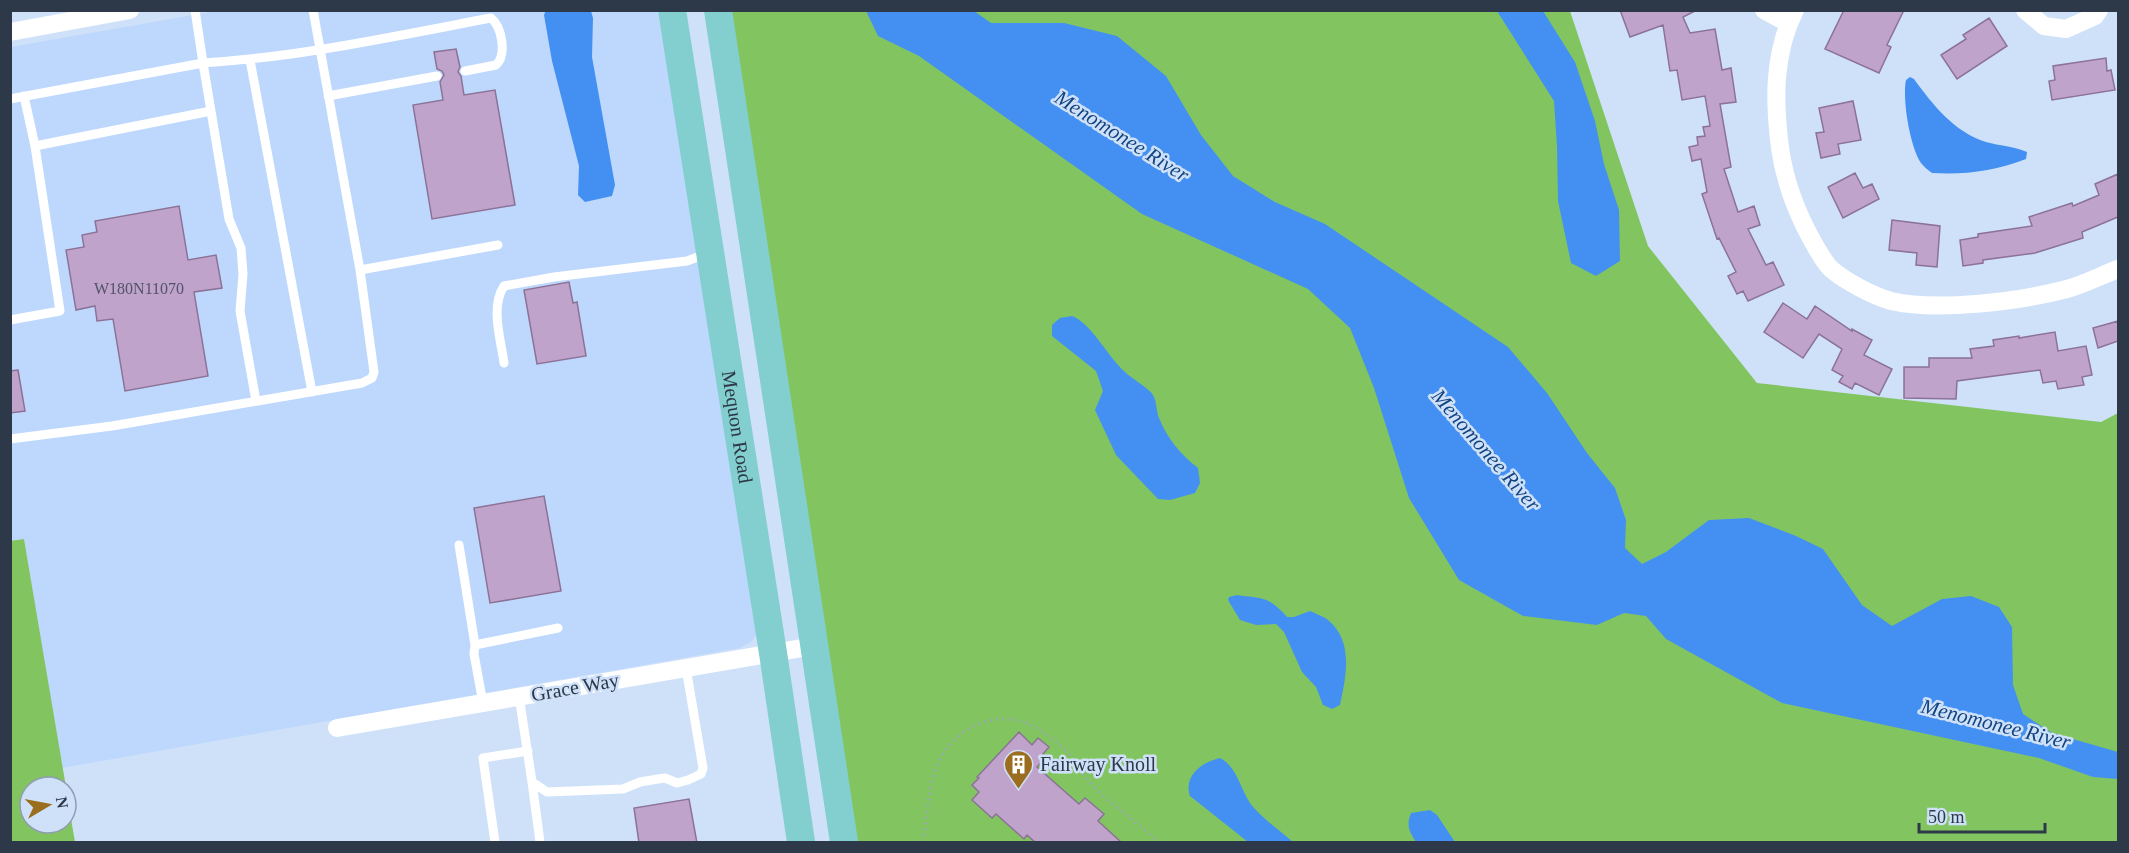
<svg xmlns="http://www.w3.org/2000/svg" width="2129" height="853" font-family="Georgia,serif">
  <style>
    .built { fill: #bdd8fc }
    .green { fill: #82c560 }
    .water { fill: #4490f2 }
    .building { fill: #bfa3ca; stroke: #8c7297; stroke-width: 1.5 }
    .lines { fill: none; stroke-linecap: round; stroke-linejoin: round }
    .path { stroke: #96a5ba; stroke-width: 3; stroke-dasharray: 1.5 4.5; stroke-linecap: butt }
    .lane { stroke: #fff; stroke-width: 9 }
    .street { stroke: #fff; stroke-width: 18 }
    .primary { stroke: #83cece; stroke-width: 28 }
    .labels { text-anchor: middle; stroke-width: 5; stroke-linejoin: round; paint-order: stroke }
    .number-label { font-size: 16px; fill: #525368 }
    .street-label { font-size: 20px; fill: #2d3848; stroke: #cfe1f9 }
    .poi-label { font-size: 20px; fill: #2d3848; stroke: #cfe1f9; text-anchor: start }
    .water-label { font-size: 21px; font-style: italic; fill: #114481; stroke: #cfe1f9 }
  </style>
  <rect width="100%" height="100%" fill="#cfe1f9"/>
  <!-- built -->
  <path class="built" d="M216,11H657L670,73L758,632L752,641L740,648L62,768L24,539L11,541V47Z"/>
  <!-- green -->
  <path class="green" d="M718,11H1570L1648,246L1757,383L2101,422L2118,413V842H856Z
    M24,539L66,787H30V823H66V790L75,842H11L10,541Z"/>
  <!-- water -->
  <path class="water" d="M546,10L591,11L593,18L592,57L615,185L612,196L585,202L578,195L579,166L552,61L544,15Z
    M866,11H974L991,23H1064L1117,36L1166,76L1201,135L1233,176L1275,202L1325,224L1508,347L1547,393L1587,453L1615,488L1626,520L1625,548L1642,564L1666,552L1709,520L1749,518L1796,536L1823,549L1862,605L1892,626L1942,599L1971,596L1999,607L2012,627L2013,685L2023,714L2052,733L2118,752V779L2093,777L2039,758L1782,703L1666,639L1646,616L1624,613L1597,625L1523,616L1459,580L1409,498L1374,388L1350,328L1308,289L1142,214L919,56L878,36Z
    M1497,11H1543L1575,62L1595,121L1604,164L1619,210L1620,261L1596,276L1571,263L1558,201L1557,147L1554,101Z
    M1910,77L1914,79C1933,105 1954,132 1986,142C2000,146 2013,146 2027,152L2026,159C1995,171 1965,175 1932,173C1928,170 1924,167 1921,163C1910,147 1902,99 1906,80Z
    M1072,316C1091,323 1108,357 1125,372C1131,378 1150,389 1153,395C1157,402 1156,411 1159,418C1167,438 1181,455 1198,468L1200,483L1195,493L1170,500L1158,499L1116,455L1095,410L1103,391L1096,371L1052,336V325L1060,318Z
    M1237,595C1263,599 1267,595 1287,617H1294L1310,611C1316,614 1323,616 1328,620C1354,641 1346,677 1340,705L1332,709L1323,705L1316,687L1302,672L1284,632L1276,624L1256,625L1240,620L1228,600L1229,597Z
    M1220,758C1239,768 1240,792 1254,808C1265,820 1280,831 1293,842H1248L1190,796C1183,776 1202,762 1220,758Z
    M1430,810L1437,815L1455,842H1416C1409,831 1406,825 1411,813Z"/>
  <!-- building -->
  <path class="building" d="M1620,10H1697L1683,17L1690,33L1715,29L1722,70L1731,68L1736,102L1720,104L1731,167L1724,169L1738,212L1754,206L1760,225L1748,229L1766,265L1773,262L1784,285L1748,301L1743,291L1737,294L1728,276L1736,272L1719,238L1717,239L1702,194L1707,192L1701,159L1692,161L1689,147L1698,145L1697,137L1705,136L1703,127L1710,126L1705,96L1682,100L1677,70L1670,71L1663,25L1630,37Z
    M1844,10H1904L1887,45L1891,47L1879,73L1825,49Z
    M1989,18L2007,46L1957,79L1941,55L1966,39L1963,35Z
    M456,49L460,67L458,72L461,76L464,95L495,90L515,205L432,219L413,105L443,100L440,82L444,75L442,71L437,69L434,52Z
    M2106,58L2107,71L2111,70L2115,90L2052,100L2049,81L2055,80L2053,66Z
    M1853,101L1861,140L1838,144L1840,154L1821,158L1816,133L1824,132L1819,108Z
    M1855,173L1863,188L1872,184L1879,199L1843,218L1828,187Z
    M2118,174V217L2082,232L2083,238L2035,253L1983,260V263L1963,266L1960,240L1978,237V234L2032,226L2029,217L2072,203L2073,206L2099,195L2095,184Z
    M179,206L188,260L216,255L222,288L194,292L208,376L125,391L113,319L97,321L95,306L76,310L66,250L84,247L82,235L97,232L95,221Z
    M1892,220L1940,226L1937,267L1916,265L1917,253L1889,250Z
    M569,282L573,303L577,302L586,356L537,364L524,290Z
    M1783,303L1807,319L1815,306L1852,331V329L1872,340L1864,355L1892,369L1879,395L1855,383L1852,389L1839,382L1843,376L1832,370L1842,349L1819,334L1803,358L1764,332Z
    M2118,321V341L2098,348L2093,328Z
    M2055,332L2058,351L2086,346L2092,375L2082,377L2084,385L2058,389L2056,381L2043,383L2040,370L1957,381L1956,399L1904,398V367H1929V358H1972L1970,349L1994,346L1993,340L2019,336V338Z
    M18,370L25,411L10,413V371Z
    M544,496L561,591L490,603L474,508Z
    M1019,732L1032,745L1038,738L1049,747L1043,754L1046,757L1037,767L1079,804L1085,798L1104,814L1098,821L1122,843H1036L1027,835L1024,839L996,814L992,818L972,800L979,792L972,785L979,778L977,777Z
    M689,799L697,843H639L634,808Z"/>
  <g class="lines">
    <!-- path -->
    <path class="path" d="M923,842C926,822 929,788 935,770C942,751 956,735 974,726C1009,709 1038,724 1064,749C1076,761 1084,777 1096,789C1116,808 1138,824 1159,842"/>
    <!-- lane -->
    <path class="lane" d="M313,10L360,270
      M250,60L312,392
      M24,96L35,146
      M328,96L437,76
      M10,99L203,63L195,10
      M10,320L60,311L35,146L211,111
      M504,363C501,340 490,307 504,286L554,277L687,261L708,253
      M256,401L240,311L243,274L241,248L229,219L203,63C301,57 395,36 491,18C502,27 507,55 496,65L465,71
      M10,439L112,426L362,383L372,378L374,372L360,270L498,245
      M459,545L475,645
      M519,696L532,782L547,792L623,789L640,782L658,779L665,778L677,783L688,780L701,774L703,768L686,668
      M483,703L474,654L475,645L558,628
      M532,782L540,842
      M495,842L483,758L528,751"/>
    <!-- street -->
    <path class="street" d="M1764,10L1788,23
      M1795,10C1773,54 1774,101 1780,148C1785,183 1796,212 1813,242C1818,251 1824,262 1831,269C1845,281 1873,296 1891,301C1938,312 2021,301 2067,289C2085,284 2102,275 2118,269
      M2025,10L2044,26L2066,29L2095,16L2099,10
      M10,32L130,10
      M337,728L814,646"/>
    <!-- primary -->
    <g class="primary">
      <path id="s1" d="M672,10L773,653L801,842"/>
      <path d="M718,10L844,842"/>
    </g>
  </g>
  <!-- icons -->
  <defs>
    <symbol id="building-pin" viewBox="-11 -11 22 30"><path d="M0 17L-7.5 6A9.5 9.5 0 1 1 7.5 6Z" fill="#9b6d1e" stroke="#cfe1f9"/><path d="M-4-6H4V6H1V3H-1V6H-4ZM-2.5-4.3h1.7v1.8h-1.7ZM.8-4.3h1.7v1.8H.8ZM-2.5-1h1.7V.8h-1.7ZM.8-1h1.7V.8H.8Z" fill="#fff"/></symbol>
  </defs>
  <g fill-rule="evenodd">
    <use href="#building-pin" x="1002" y="748" width="33" height="45"/>
  </g>
  <g class="labels">
    <!-- number labels -->
    <g class="number-label">
      <text x="139" y="294">W180N11070</text>
    </g>
    <!-- street labels -->
    <g class="street-label">
      <text dy="7" stroke="none"><textPath href="#s1" startOffset="422">Mequon Road</textPath></text>
      <text transform="translate(575 687) rotate(-10)" y="7">Grace Way</text>
    </g>
    <!-- poi labels -->
    <g class="poi-label">
      <text x="1040" y="771">Fairway Knoll</text>
    </g>
    <!-- water labels -->
    <g class="water-label">
      <text transform="translate(1122 136) rotate(32)" y="7">Menomonee River</text>
      <text transform="translate(1486 450) rotate(49)" y="7">Menomonee River</text>
      <text transform="translate(1996 724) rotate(14)" y="7">Menomonee River</text>
    </g>
  </g>
  <!-- border -->
  <rect width="2129" height="853" fill="none" stroke="#2d3848" stroke-width="24"/>
  <!-- north arrow -->
  <g transform="translate(48 805) rotate(80)"><circle r="28" fill="#cfe1f9" stroke="#8e9db2" stroke-width="1.5"/>
  <path d="M0-4.5L10 22L0 15L-10 22Z" fill="#9b6d1e"/>
  <text y="-9" font-size="16" font-weight="bold" text-anchor="middle" fill="#2d3848">N</text>
  </g>
  <!-- scale -->
  <path d="M1919 823v9h126v-9" fill="none" stroke="#2d3848" stroke-width="3"/>
  <text x="1928" y="823" font-size="18" fill="#2d3848" stroke="#cfe1f9" stroke-width="4.5" paint-order="stroke">50 m</text>
</svg>
